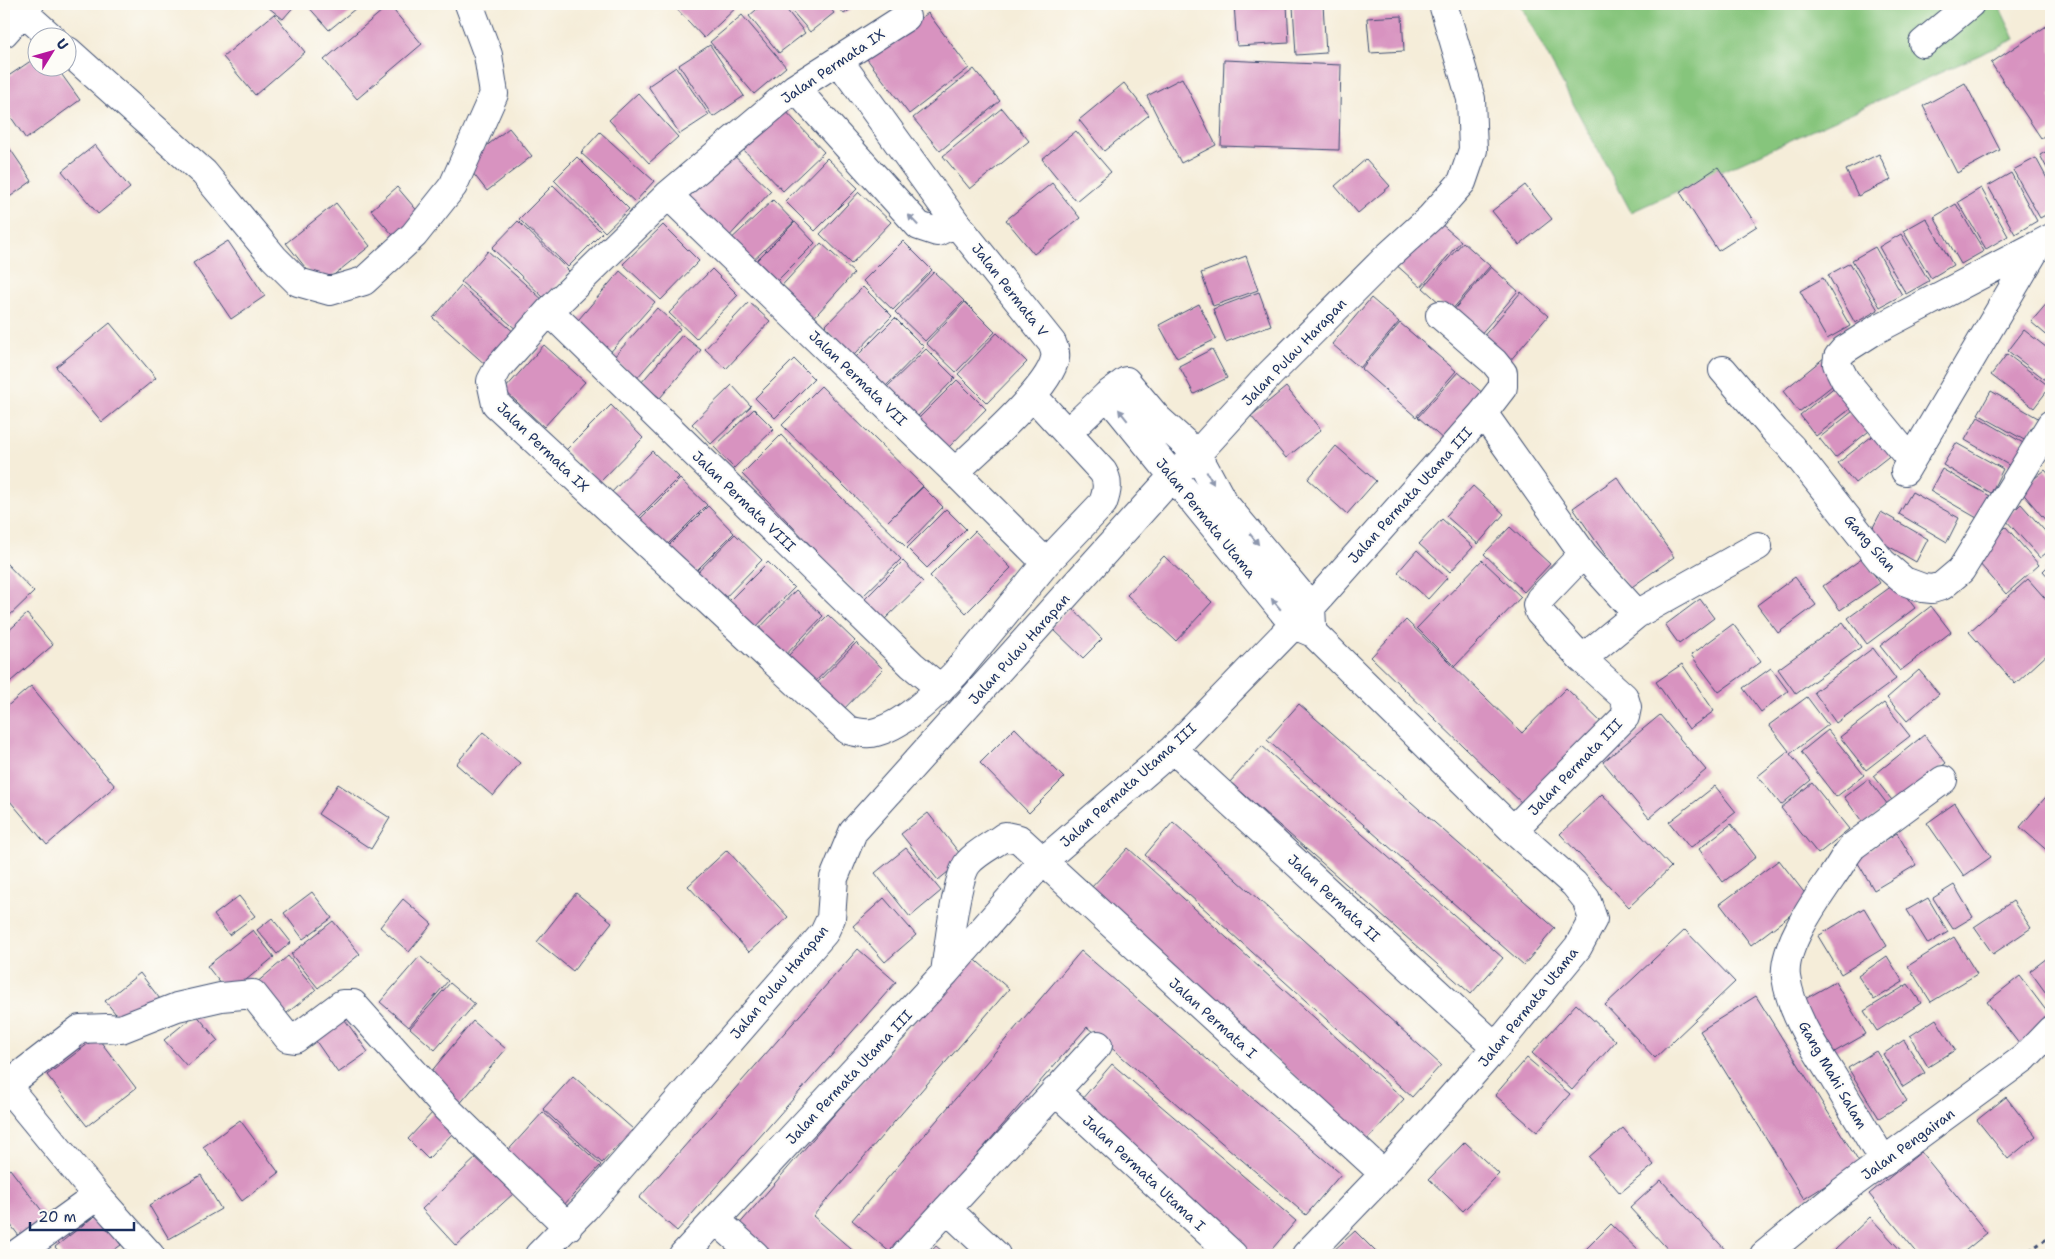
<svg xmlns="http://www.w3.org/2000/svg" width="2055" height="1259" font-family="'Shantell Sans',sans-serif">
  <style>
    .green { fill: #86c57c; stroke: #507a6d }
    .building { fill: #d893c0 }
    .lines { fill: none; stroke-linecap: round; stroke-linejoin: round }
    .minor-casing { stroke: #3c4c70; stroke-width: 30 }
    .path { stroke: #3c4c70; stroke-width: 3; stroke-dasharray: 4 4; stroke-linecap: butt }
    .minor { stroke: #fff; stroke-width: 28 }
    .oneway { fill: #8d97ae }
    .labels { text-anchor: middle; stroke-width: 4.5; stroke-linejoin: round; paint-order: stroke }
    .street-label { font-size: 14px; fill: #1b2f5e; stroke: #fdfcf7 }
  </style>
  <rect width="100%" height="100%" fill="#fdfcf7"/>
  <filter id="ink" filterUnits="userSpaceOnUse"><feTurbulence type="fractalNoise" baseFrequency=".02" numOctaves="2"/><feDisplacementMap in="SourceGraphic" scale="10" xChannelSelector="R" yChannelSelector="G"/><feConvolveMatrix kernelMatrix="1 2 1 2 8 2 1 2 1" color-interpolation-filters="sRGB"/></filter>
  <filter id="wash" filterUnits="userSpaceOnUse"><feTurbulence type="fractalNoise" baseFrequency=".0096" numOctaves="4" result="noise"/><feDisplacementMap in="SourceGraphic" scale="20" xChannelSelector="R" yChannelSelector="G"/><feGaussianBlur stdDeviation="1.12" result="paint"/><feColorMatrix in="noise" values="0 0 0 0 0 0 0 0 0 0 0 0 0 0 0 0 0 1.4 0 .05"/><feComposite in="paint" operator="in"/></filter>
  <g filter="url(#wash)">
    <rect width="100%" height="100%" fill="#f5edd9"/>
    <!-- green -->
    <path class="green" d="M1520,4H1998L2015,39L1631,212Z"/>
    <g id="blocks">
      <!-- building -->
      <path class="building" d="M264,4H296L283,19Z
        M306,4H361L329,30Z
        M672,4H740L704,38Z
        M763,4H782L805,33L779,53L749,16Z
        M786,4H827L834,13L810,32Z
        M836,4H858L844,14Z
        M1234,4H1287L1289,43L1237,46Z
        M1323,4L1326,53L1296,55L1293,6Z
        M389,5L422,44L357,99L324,60Z
        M928,13L969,68L909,114L867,59Z
        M274,14L305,52L255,95L223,57Z
        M742,15L786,67L754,94L710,42Z
        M1402,16L1404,51L1370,53L1367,18Z
        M2051,23V131L2041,138L1991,63Z
        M710,45L744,96L713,117L679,65Z
        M38,56V68H57L80,100L26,139L4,107V79Z
        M1224,60L1341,65L1339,150L1221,146Z
        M676,67L709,115L680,134L648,86Z
        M974,69L1000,101L940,151L913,118Z
        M1182,78L1216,145L1181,163L1147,96Z
        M1124,83L1149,115L1104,151L1079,120Z
        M1965,83L2000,150L1957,173L1923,106Z
        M638,93L678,137L649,163L609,120Z
        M783,108L824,152L783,191L741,147Z
        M1002,108L1029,141L970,189L943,156Z
        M509,128L532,156L487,191L465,163Z
        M1076,131L1111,172L1076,201L1042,159Z
        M600,132L654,181L635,202L581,153Z
        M4,140L32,181L4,201Z
        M95,145L130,188L98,214L62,171Z
        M2051,149V176L2040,155Z
        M728,150L771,191L725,241L682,201Z
        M1879,154L1891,180L1858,196L1846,170Z
        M577,157L629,209L605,232L554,180Z
        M827,158L858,188L815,231L785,201Z
        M2036,158L2051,186V212L2040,218L2013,170Z
        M1366,159L1390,186L1358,213L1335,186Z
        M1718,167L1757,226L1718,251L1680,192Z
        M2011,173L2037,221L2015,234L1988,186Z
        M1052,183L1080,218L1034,254L1006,220Z
        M553,185L602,233L568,267L519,219Z
        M1525,185L1552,219L1519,245L1492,211Z
        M397,187L425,220L399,242L371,210Z
        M1981,188L2008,236L1986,249L1958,202Z
        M859,192L891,222L851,264L820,234Z
        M773,200L794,222L747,266L726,244Z
        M336,203L370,246L320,286L286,243Z
        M1956,204L1984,251L1961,264L1934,217Z
        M1433,217L1461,241L1421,287L1394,263Z
        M1926,218L1953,265L1931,278L1903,231Z
        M518,221L569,271L544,298L492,248Z
        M795,222L815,243L772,286L752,265Z
        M663,225L699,261L661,300L623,264Z
        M1901,234L1929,281L1906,294L1879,247Z
        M228,241L265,296L231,319L193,263Z
        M903,241L932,270L893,310L863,281Z
        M1463,242L1490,266L1450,312L1423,288Z
        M821,243L854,273L810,322L776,292Z
        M1875,247L1902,295L1880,307L1852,260Z
        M488,251L544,301L518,331L461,282Z
        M1246,256L1258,290L1213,306L1201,273Z
        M1850,263L1878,310L1855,323L1828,275Z
        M1491,267L1518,291L1479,336L1451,313Z
        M712,269L738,295L696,339L669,313Z
        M620,271L655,302L607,356L573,326Z
        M934,272L964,301L925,341L895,312Z
        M1823,278L1850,326L1827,339L1800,291Z
        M461,286L516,334L487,366L433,318Z
        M863,287L892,316L853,356L824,327Z
        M1259,292L1271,325L1226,342L1213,309Z
        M1521,292L1548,316L1509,362L1482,338Z
        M1371,298L1399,322L1360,368L1332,344Z
        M749,302L770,321L726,369L705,349Z
        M965,302L995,332L956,372L926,343Z
        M2048,302L2051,305V339L2031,322Z
        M1199,304L1216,339L1177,358L1159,325Z
        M657,308L680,329L636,379L613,358Z
        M895,318L924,347L885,387L855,358Z
        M110,323L156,378L102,422L56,367Z
        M1400,323L1456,371L1416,417L1361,369Z
        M2024,330L2051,351V384L2008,351Z
        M997,333L1027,362L987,403L958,374Z
        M682,335L701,350L660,398L641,383Z
        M544,345L585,382L544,427L504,390Z
        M926,349L955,378L916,418L886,388Z
        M1212,349L1227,378L1194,394L1179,366Z
        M2007,354L2050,387L2034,408L1991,375Z
        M1825,357L1842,378L1799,412L1783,391Z
        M794,359L814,379L775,418L755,398Z
        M1458,372L1485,395L1445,441L1418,417Z
        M957,380L986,409L947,449L918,419Z
        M1842,381L1859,402L1816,436L1800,415Z
        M732,385L751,406L711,444L692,424Z
        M821,386L923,486L888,521L923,487L943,507L905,546L782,425Z
        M1286,387L1321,430L1286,458L1251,416Z
        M1991,391L2038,418L2026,441L1978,414Z
        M1862,404L1878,424L1835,458L1819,438Z
        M611,405L643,438L599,483L566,450Z
        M754,409L774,429L734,468L714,447Z
        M1978,417L2025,444L2012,467L1965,440Z
        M1881,429L1897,450L1855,483L1838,463Z
        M781,435L901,559L861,598L742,474Z
        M1956,443L2003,469L1991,493L1943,465Z
        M1336,446L1376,481L1347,514L1308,479Z
        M652,451L679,477L632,524L606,498Z
        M1942,469L1990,496L1977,518L1930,491Z
        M2045,470L2051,477V518L2047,522L2020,490Z
        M1617,477L1674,557L1629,589L1573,508Z
        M680,479L707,505L660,552L633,526Z
        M1473,486L1504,514L1478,544L1446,516Z
        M1912,492L1959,518L1947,542L1899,514Z
        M2021,504L2051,538V549L2040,558L2005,519Z
        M708,506L734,533L687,580L661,553Z
        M946,509L966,529L927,568L907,548Z
        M1881,512L1928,539L1916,562L1869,535Z
        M1442,519L1473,547L1450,572L1419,544Z
        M1510,527L1550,564L1524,592L1484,554Z
        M2006,527L2039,565L2006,594L1973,556Z
        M975,531L1011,568L966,613L930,576Z
        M735,534L762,560L715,608L689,581Z
        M1417,550L1447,578L1428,599L1398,572Z
        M1164,556L1212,602L1176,641L1127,595Z
        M1863,558L1880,583L1840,610L1823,586Z
        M1482,560L1521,597L1455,666L1417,628Z
        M4,561L34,592L4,621Z
        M903,561L923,582L884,620L864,600Z
        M768,562L794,588L747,636L721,609Z
        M2051,563V580L2043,571Z
        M1795,577L1816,605L1778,633L1757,605Z
        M2028,579L2051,605V651L2015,684L1969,632Z
        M1896,583L1915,608L1867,644L1848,618Z
        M796,590L823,616L778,663L751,637Z
        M1700,599L1714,618L1679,644L1665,625Z
        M1931,606L1951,632L1900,671L1880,646Z
        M1071,607L1102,639L1083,658L1051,627Z
        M27,614L53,645L4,687V635Z
        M828,615L855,641L808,689L782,662Z
        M1406,620L1522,733L1566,688L1605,726L1526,807L1371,657Z
        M1843,622L1861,647L1796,694L1778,669Z
        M1733,624L1761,662L1719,692L1691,655Z
        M856,643L883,669L837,716L810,690Z
        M1873,648L1896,679L1836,723L1814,692Z
        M1682,664L1714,711L1689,729L1656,682Z
        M1771,668L1788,691L1761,712L1743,688Z
        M1919,670L1939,694L1907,721L1887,698Z
        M31,686L115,786L47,845L4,794V709Z
        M1807,697L1828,725L1790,754L1811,780L1781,805L1758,776L1789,751L1769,725Z
        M1884,703L1910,736L1866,770L1840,737Z
        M1299,704L1555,928L1524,965L1267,740Z
        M1660,715L1706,770L1649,818L1603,762Z
        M1015,728L1064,778L1029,813L980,763Z
        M1828,730L1864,775L1836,797L1801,752Z
        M483,732L520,763L493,796L456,764Z
        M1924,735L1946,763L1895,804L1873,776Z
        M1262,746L1503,958L1471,994L1230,782Z
        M1868,779L1888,805L1864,824L1844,797Z
        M1812,783L1849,829L1818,854L1781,808Z
        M338,784L390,818L371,849L318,814Z
        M1715,786L1736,812L1690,848L1669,822Z
        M2051,791V854L2020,827Z
        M1602,794L1671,867L1629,907L1560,834Z
        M1955,803L1991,857L1964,876L1927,823Z
        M928,813L964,859L938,880L901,834Z
        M1173,822L1441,1065L1412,1097L1145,855Z
        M1731,824L1756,857L1723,882L1699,849Z
        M1897,833L1916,865L1874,890L1855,858Z
        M906,848L941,891L910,917L875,873Z
        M1128,848L1404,1099L1366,1141L1090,889Z
        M727,850L788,917L749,952L688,886Z
        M1779,860L1810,900L1751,945L1720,904Z
        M1954,885L1973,917L1953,929L1933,898Z
        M312,892L332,918L303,939L284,913Z
        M576,893L612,922L573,971L537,942Z
        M239,896L255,916L229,935L214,915Z
        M884,898L916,935L885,962L853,926Z
        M1928,898L1948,932L1928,944L1907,910Z
        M403,899L432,924L409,952L380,927Z
        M2013,901L2031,928L1993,954L1974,927Z
        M1864,908L1887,946L1841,974L1818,936Z
        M272,918L291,942L277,954L257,930Z
        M333,921L360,954L318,988L291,954Z
        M253,930L274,957L229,994L207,966Z
        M1685,930L1735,982L1655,1058L1605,1005Z
        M1954,937L1977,974L1931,1002L1908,966Z
        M858,949L896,982L677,1231L639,1198Z
        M1081,951L1341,1174L1306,1215L1087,1027L892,1254L852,1220Z
        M2051,955V1000L2030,971Z
        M288,956L316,990L282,1017L255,984Z
        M420,956L448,981L409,1027L380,1002Z
        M971,956L1009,989L813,1216L858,1255H770L737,1227Z
        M1887,956L1903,982L1874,1000L1858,976Z
        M140,973L160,999L126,1026L105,1001Z
        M2020,976L2051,1017L2020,1045L1987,1002Z
        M1835,982L1866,1034L1831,1054L1800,1002Z
        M450,983L475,1004L435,1050L410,1028Z
        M1908,984L1921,1003L1877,1031L1864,1011Z
        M1756,996L1860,1164L1804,1199L1700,1031Z
        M1576,1004L1616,1041L1572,1090L1532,1053Z
        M340,1013L368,1052L338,1073L311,1034Z
        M196,1014L218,1041L187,1066L164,1040Z
        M1936,1019L1955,1050L1928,1067L1910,1036Z
        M473,1021L506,1049L458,1106L425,1079Z
        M97,1037L136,1088L87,1126L47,1075Z
        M1904,1040L1925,1073L1903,1087L1883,1054Z
        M1876,1051L1907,1101L1879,1118L1848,1068Z
        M1527,1058L1570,1094L1537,1132L1495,1095Z
        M1112,1064L1296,1221L1267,1255H1249L1075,1107Z
        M573,1076L633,1129L602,1163L543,1109Z
        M2006,1097L2036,1136L2008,1159L1977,1120Z
        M434,1111L455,1131L428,1159L408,1139Z
        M543,1112L601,1165L561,1208L503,1156Z
        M240,1120L279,1173L242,1201L203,1147Z
        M1623,1128L1654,1165L1620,1193L1589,1157Z
        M1465,1142L1499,1174L1463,1211L1429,1179Z
        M1921,1152L1987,1233L1960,1255H1919L1869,1194Z
        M479,1155L514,1193L456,1246L422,1209Z
        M10,1169L52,1224L25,1244L4,1216V1173Z
        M201,1175L221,1209L169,1239L149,1205Z
        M1661,1180L1730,1255H1673L1630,1208Z
        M97,1214L121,1245L107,1255H62L55,1247Z
        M1870,1217L1905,1255H1840L1835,1250Z
        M1611,1224L1643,1255H1580Z
        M1355,1231L1379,1255H1330L1332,1252Z
        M936,1246L947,1255H928Z"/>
    </g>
  </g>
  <g filter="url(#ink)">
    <use href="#blocks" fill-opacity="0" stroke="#3c4c70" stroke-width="1"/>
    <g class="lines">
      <defs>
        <path id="minor" d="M23,12L52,38
          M906,17L795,88L668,195L549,311L498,368L491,381L496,404L848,730C855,732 865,734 872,733C902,727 933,696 955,674L1046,563L1103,503C1107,492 1109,482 1103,472L1033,396
          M4,33L30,4
          M1923,43L1970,4
          M68,51L204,173L274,258L298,282L330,291L364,281L414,235L453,186L494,94L488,55L469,4
          M839,61L956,223L1052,343C1054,348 1056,353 1055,358C1050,388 979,449 955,472
          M795,88L919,226L937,232L956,223
          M668,195L955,472L1046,563
          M549,311L912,665L941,689
          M1723,370L1775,431L1791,447L1882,562L1904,581L1923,588L1932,589L1942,586L1961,570L2051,424
          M1107,395L1294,625L1313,633L1513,830L1574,884L1586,899L1593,919L1578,947L1496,1047L1384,1174L1306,1255
          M1483,413L1583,554L1637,614
          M1067,433L1107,395L1126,381L1158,419L1197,454L1223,502L1311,607L1312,626
          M1910,459L1845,380L1837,364L1838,357L1844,350L1877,329L2051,238
          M1905,471L2037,247
          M1582,659L1637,614L1758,546
          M1173,749L1496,1047
          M1513,830L1625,717L1627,707L1624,697L1582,659L1539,612L1537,605L1540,599L1583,554
          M945,973C948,950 956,878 968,863C977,852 993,845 1005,836L1019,839L1384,1174
          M4,1083L97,1196L150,1255
          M6,1086L80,1029L107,1028L121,1029L177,1007L221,997L253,994L288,1038L295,1039L342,1004H353L446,1108L568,1227
          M1055,1091L1233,1255
          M1884,1162C1867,1134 1850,1105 1833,1077C1814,1047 1791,1013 1786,977C1782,946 1819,896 1836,871C1842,862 1846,854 1853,846L1943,780
          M947,1209L996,1255
          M717,1221L755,1255
          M15,1255L97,1196
          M539,1255L585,1208L824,933L831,918L834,878L853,832L1172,477L1197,454L1269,375L1388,256L1431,217L1462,182L1473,150L1471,99L1443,4
          M683,1255L945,973L1042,862L1173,749L1311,607L1483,413L1503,387V373L1494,362L1440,315
          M905,1255L1098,1045
          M1764,1255L1840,1193L2024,1058L2051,1030"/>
      </defs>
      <!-- minor casing -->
      <use href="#minor" class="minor-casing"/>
      <!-- path -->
      <path class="path" d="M2023,1255L2051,1236"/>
      <!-- minor -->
      <use href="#minor" class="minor"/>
    </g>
    <!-- one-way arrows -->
    <defs><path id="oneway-solid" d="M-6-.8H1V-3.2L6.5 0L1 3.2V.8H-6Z" transform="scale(1.25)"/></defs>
    <g class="oneway">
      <use href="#oneway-solid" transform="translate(913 220) rotate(-133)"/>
      <use href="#oneway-solid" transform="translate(1123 415) rotate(-128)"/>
      <use href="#oneway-solid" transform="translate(1210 478) rotate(61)"/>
      <use href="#oneway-solid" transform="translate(1254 539) rotate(50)"/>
      <use href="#oneway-solid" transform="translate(1276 604) rotate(-130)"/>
    </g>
  </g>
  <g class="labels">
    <!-- street labels -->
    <g class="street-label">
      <text transform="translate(833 66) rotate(-34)" y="5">Jalan Permata IX</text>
      <text transform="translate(1010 290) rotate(52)" y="5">Jalan Permata V</text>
      <text transform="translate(1294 352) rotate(-46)" y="5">Jalan Pulau Harapan</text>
      <text transform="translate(858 378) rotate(44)" y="5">Jalan Permata VII</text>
      <text transform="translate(543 447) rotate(44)" y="5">Jalan Permata IX</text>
      <text transform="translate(1410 495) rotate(-48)" y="5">Jalan Permata Utama III</text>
      <text transform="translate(744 501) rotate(44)" y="5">Jalan Permata VIII</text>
      <text transform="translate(1206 518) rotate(51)" y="5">Jalan Permata Utama</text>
      <text transform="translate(1870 543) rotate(49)" y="5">Gang Sian</text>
      <text transform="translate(1019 649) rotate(-48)" y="5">Jalan Pulau Harapan</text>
      <text transform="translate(1575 767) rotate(-46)" y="5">Jalan Permata III</text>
      <text transform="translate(1128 785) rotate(-42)" y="5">Jalan Permata Utama III</text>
      <text transform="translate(1334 898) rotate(43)" y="5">Jalan Permata II</text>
      <text transform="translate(779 982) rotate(-50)" y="5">Jalan Pulau Harapan</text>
      <text transform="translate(1528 1007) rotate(-51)" y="5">Jalan Permata Utama</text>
      <text transform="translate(1213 1018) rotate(42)" y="5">Jalan Permata I</text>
      <text transform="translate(1833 1075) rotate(60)" y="5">Gang Mahi Salam</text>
      <text transform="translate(849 1077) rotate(-47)" y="5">Jalan Permata Utama III</text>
      <text transform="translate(1908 1144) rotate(-36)" y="5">Jalan Pengairan</text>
      <text transform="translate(1144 1173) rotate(43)" y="5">Jalan Permata Utama I</text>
    </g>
  </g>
  <!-- margin -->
  <rect width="2055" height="1259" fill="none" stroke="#fdfcf7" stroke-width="20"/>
  <!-- north arrow -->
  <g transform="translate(52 52) rotate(53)"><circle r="24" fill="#fdfcf7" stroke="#a3aaba"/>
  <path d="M0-4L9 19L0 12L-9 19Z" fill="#b5179e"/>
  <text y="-8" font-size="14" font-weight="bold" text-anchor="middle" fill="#1b2f5e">U</text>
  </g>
  <!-- scale -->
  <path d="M30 1222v8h104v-8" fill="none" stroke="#1b2f5e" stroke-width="2.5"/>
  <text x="38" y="1222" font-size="15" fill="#1b2f5e" stroke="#fdfcf7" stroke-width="4" paint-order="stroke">20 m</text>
</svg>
